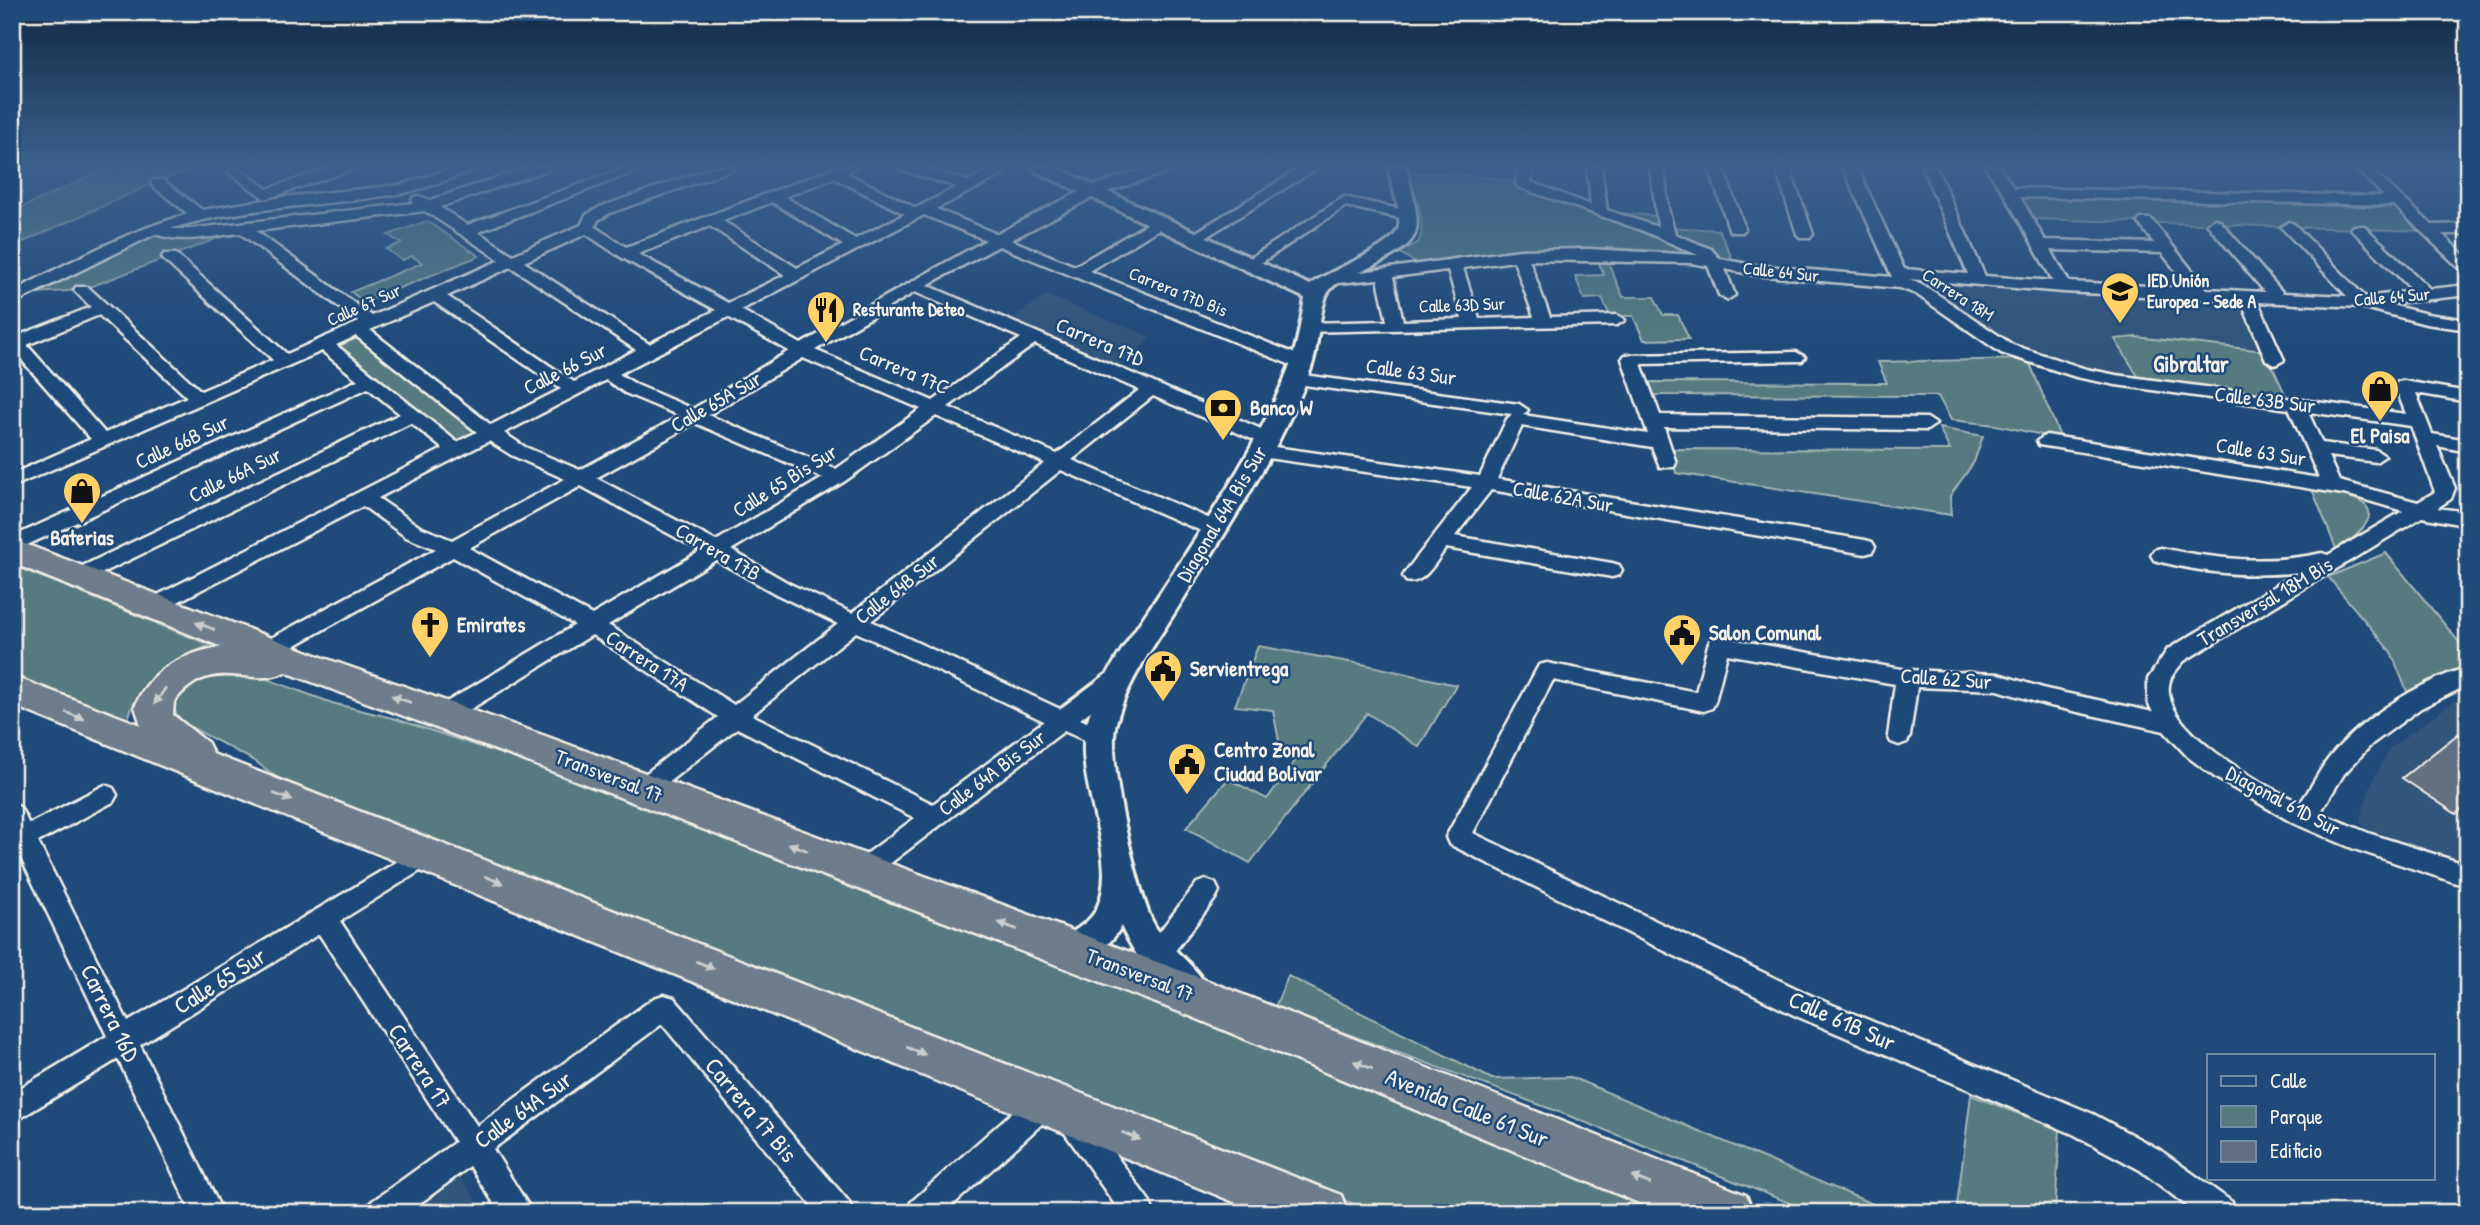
<svg xmlns="http://www.w3.org/2000/svg" width="2480" height="1225" font-family="'Patrick Hand',sans-serif">
  <style>
    .built { fill: #33557c }
    .green { fill: #567a80; stroke: #a5b6b4; stroke-width: 2 }
    .building { fill: #626f82; stroke: #f4f1e8; stroke-width: 2 }
    .lines { fill: none; stroke-linecap: round; stroke-linejoin: round }
    .minor-casing { stroke: #f4f1e8; stroke-width: 5 }
    .tertiary-casing { stroke: #f4f1e8; stroke-width: 6 }
    .trunk-casing { stroke: #f4f1e8; stroke-width: 5 }
    .minor { fill: #1f4a7a; fill-rule: evenodd }
    .tertiary { fill: #1f4a7a; fill-rule: evenodd }
    .trunk { fill: #6d7d8c; fill-rule: evenodd }
    .oneway { fill: #cccecc }
    .labels { text-anchor: middle; stroke-width: 5; stroke-linejoin: round; paint-order: stroke }
    .far-street-label { font-size: 18px; fill: #f4f1e8; stroke: #1f4a7a }
    .far-poi-label { font-size: 18px; font-weight: bold; fill: #f4f1e8; stroke: #1f4a7a; text-anchor: start }
    .street-label { font-size: 21px; fill: #f4f1e8; stroke: #1f4a7a }
    .poi-label { font-size: 21px; font-weight: bold; fill: #f4f1e8; stroke: #1f4a7a; text-anchor: start }
    .neighbourhood-label { font-size: 23px; font-weight: bold; fill: #f4f1e8; stroke: #1f4a7a }
    .near-street-label { font-size: 24px; fill: #f4f1e8; stroke: #1f4a7a }
  </style>
  <rect width="100%" height="100%" fill="#1f4a7a"/>
  <filter id="ink" filterUnits="userSpaceOnUse"><feTurbulence type="fractalNoise" baseFrequency=".0143" numOctaves="2"/><feDisplacementMap in="SourceGraphic" scale="14" xChannelSelector="R" yChannelSelector="G"/><feConvolveMatrix kernelMatrix="1 2 1 2 8 2 1 2 1" color-interpolation-filters="sRGB"/></filter>
  <g filter="url(#ink)">
    <!-- built -->
    <path class="built" d="M1920,281L2245,307L2265,351L2136,337L2116,339L2141,381L2073,367L2025,351L2011,343L1950,301L1917,284Z
      M1046,295L1152,337L1119,366L1009,320Z
      M2468,691V862L2371,830L2362,825L2360,819L2372,782L2390,748Z
      M459,1174L484,1213H407Z"/>
    <!-- green -->
    <path class="green" d="M110,167H201L165,178L12,247V212Z
      M1451,173L1508,180L1599,211L1665,217L1667,227L1719,230L1733,260C1655,248 1574,243 1495,253C1470,255 1445,261 1420,266L1399,252L1418,243C1428,221 1415,196 1409,174Z
      M2016,195L2398,208L2424,231L2032,219Z
      M427,221L479,256L365,302L351,292L422,263L412,256L402,260L386,249L401,243L388,235Z
      M234,232L82,290L34,293L92,259L152,234L173,237Z
      M1607,260L1623,297H1654L1663,315H1678L1689,339L1644,340L1633,316H1610L1602,298L1584,299L1575,276L1604,275L1598,261Z
      M2136,337L2265,351L2287,398L2141,381L2115,339Z
      M357,338L475,432L456,441L339,346Z
      M2028,359L2061,439L1996,425L1951,420L1938,396L1652,395L1648,382L1887,383L1878,362Z
      M1939,428L1983,436L1974,462L1950,496L1951,515L1676,473L1671,449L1950,450Z
      M2312,489C2366,497 2396,508 2337,551Z
      M2386,553L2468,653V664L2410,699L2391,652L2328,577Z
      M12,565L210,645C171,662 137,679 127,723L12,674Z
      M1258,646L1367,665L1456,685L1419,747L1367,713L1250,863L1186,828L1228,779L1267,799L1295,761L1281,752L1273,710L1235,706Z
      M208,674L259,676L332,703L396,719L541,767L1086,974L1676,1213H1376L638,919L283,782L255,761L185,724C157,698 186,687 208,674Z
      M1288,976L1492,1079L1571,1077L1894,1213H1815L1559,1112L1275,1007Z
      M1971,1095L2060,1130L2055,1213H1956Z"/>
    <!-- building -->
    <path class="building" d="M2458,734L2468,740V804L2456,814L2402,778Z"/>
    <g class="lines">
      <defs>
        <path id="minor" d="M333,167H353L351,170L265,199L228,172L230,169H240L267,189Z
          M456,167H476L474,170C451,178 427,189 403,193C324,207 248,205 170,229H189L414,203L412,200L414,197L419,196L430,200L530,167H550L548,170L440,207L467,225L628,167H647L478,232L513,255L581,225L586,215L600,207L714,167H734L732,170L610,213L598,220L595,227L626,247L837,167H856L847,173L916,208L957,187L901,170L899,167H920L968,181L992,169H1002L1004,172L1002,175L936,209L997,234C1050,207 1115,167 1176,167L1174,170L1097,195L1011,240L1075,266L1154,220H1164L1167,223L1164,226L1089,271L1308,359L1311,363L1302,368L1296,367L999,246L927,285L1275,435L1277,439L1268,445L1261,443L1153,396L1072,460L1222,524L1225,529L1222,534H1208L1061,470L871,621L1060,709L1112,670L1120,668L1128,670L1131,676L1128,682L1080,719L1108,732L1111,738L1108,744L1100,747L1064,731L871,878L862,882L853,878L850,871L853,864L915,818L737,728L651,796L643,799L635,796L631,789L635,782L718,717L592,635L451,721L443,724L435,721L432,715L435,709L575,625L453,557L276,656L268,658L260,656L257,650L260,644L436,549L406,537L363,506L160,611L153,613L146,611L143,606L146,601L443,449L411,423L84,582L77,584L70,582L67,577L70,572L400,414L368,388L12,552V537L358,380L322,351L12,487V474L91,439L12,349V338L91,307L74,290L76,287H88L201,391L273,360L164,260L162,257L164,254H176L287,354L359,322L240,233C212,236 182,244 155,234L12,304V292C70,262 125,232 188,214L153,186L151,183L153,180H163L202,210L283,197L401,185ZM834,178L905,214L855,239L785,197ZM772,202L843,245L797,268L723,221ZM425,211L500,260L372,316L256,231ZM924,215L986,240L801,344L741,310ZM710,226L785,275L728,303L638,254ZM586,234L619,256L716,310L649,344L524,262ZM511,267L636,350L574,382L447,296ZM915,292L1021,338L933,401L815,350ZM434,302L561,389L491,425L370,330ZM99,315L187,397L105,433L27,345ZM728,317L789,351L693,409L637,385L619,374ZM356,336L477,432L457,442L336,345ZM1035,344L1139,390L1057,454L948,407ZM803,358L921,409L836,469L708,415ZM606,380L625,393L680,416L580,470L525,447L504,433ZM936,416L1045,463L852,613L790,584L731,550L845,481ZM695,423L823,478L716,541L596,478ZM489,441L511,455L565,479L452,540L420,527L378,498ZM581,486L701,551L592,615L469,548ZM716,560L776,594L838,624L734,705L608,625ZM856,632L1044,721L933,804L752,715Z
          M1302,167L1318,168L1198,242L1193,244L1185,239Z
          M1518,167H1532L1531,182L1591,205L1587,167H1601L1607,210L1658,227L1650,167H1664L1668,208L1675,234L1711,249L1720,259L1754,265L1892,277L1843,167H1857L1904,269L1968,274L1922,167H1936L1985,276L2053,281L2003,192L1985,167H1999L2014,188L2384,196L2354,167H2369L2432,225L2468,224V234H2442L2468,259V273L2462,271L2394,205L2020,197L2045,240L2154,243L2138,222L2141,219H2151L2207,289L2265,292L2207,224L2215,219L2220,221L2283,293L2347,296L2284,230L2281,227L2289,222L2294,224L2365,297L2413,291L2351,229L2354,226H2364L2430,289L2468,285V295L2387,304L2427,314L2468,320V330L2426,324L2361,307L2258,302L2284,360L2275,365L2266,360L2241,301L2064,292L1909,279L1928,288L2013,345L2086,369L2116,375L2406,414L2395,386L2398,382L2404,381L2468,392V402L2416,393L2432,434L2468,440V452L2437,446L2455,488L2451,499L2437,508L2468,512V526L2422,517L2184,661C2180,666 2174,672 2171,678C2151,726 2266,786 2300,803C2311,789 2318,772 2329,758C2363,717 2417,683 2468,667V685L2421,708L2372,744L2344,774L2320,813L2371,834L2468,865V887L2354,849L2293,823L2216,778L2188,757L2164,731L2046,705L1998,690L1917,687L1910,736L1907,742L1899,745L1891,742L1888,736L1895,684L1727,654L1715,702L1712,708L1704,711L1553,680L1473,833L1816,998L2093,1114L2160,1150L2232,1202L2236,1213H2196L2140,1170L2073,1134L1796,1016L1449,844L1446,837L1539,665L1547,663L1696,692L1708,645L1711,639L1719,637L1907,670L1998,674L2046,689L2153,712L2148,703V679L2168,649L2299,572C2251,578 2201,573 2154,560L2151,555L2154,550L2161,548C2216,559 2267,565 2322,553L2328,555L2403,511L2349,495L2039,445L2037,441L2046,435L2319,478L2289,409L2116,385L2076,377L2001,353L1916,294L1900,288L1754,275L1725,269L1735,295L1727,300L1719,295L1708,266L1691,263L1529,260L1550,317L1617,315L1625,320L1617,325L1302,332L1300,328L1308,323L1387,321L1378,279L1319,285L1317,282L1325,277L1520,250L1588,249L1698,255L1641,230L1518,187L1516,184ZM2051,250L2162,253L2189,288L2069,282ZM1514,261L1534,317L1479,319L1463,268ZM1448,270L1462,319L1403,321L1393,277ZM2308,412L2411,426L2435,492L2418,502L2339,481L2328,456L2376,462L2385,456L2376,450L2322,443Z
          M1709,167H1723L1745,229L1742,232H1732L1729,229Z
          M1775,167H1789L1813,234L1810,237H1800L1797,234Z
          M1344,197L1413,212L1416,215L1408,220L1346,206L1255,267L1249,269L1241,264Z
          M1796,352L1805,357L1802,361L1641,364L1660,415L1927,418L1936,424L1927,430L1664,427L1676,463L1674,467H1660L1652,447L1522,426L1497,479L1865,540L1872,542L1875,547L1872,552L1865,554L1491,490L1455,536L1612,563L1619,565L1622,570L1619,575L1612,577L1446,548C1436,561 1424,586 1406,581L1403,576L1406,571L1472,487L1260,457L1251,451L1260,445L1480,476L1507,419L1512,414L1290,383L1287,379L1296,374L1519,404L1528,410L1523,415L1648,434L1622,359L1625,355Z
          M105,785L113,788L117,795L113,802L38,842L128,1022L427,844L436,847L439,854L436,861L340,921L477,1126L654,998L664,995L674,998L849,1202L853,1213H818L662,1024L493,1149L533,1213H500L470,1166L407,1213H367L371,1202L455,1142L319,934L140,1045L223,1213H192L118,1059L12,1123V1093L107,1036L18,852L12,854V804L20,807L29,824Z
          M1206,880L1215,883L1219,891L1215,899L1165,964L1156,968L1147,964L1143,956L1147,948L1197,883Z
          M1045,1088L1055,1092L1059,1102L1055,1112L944,1213H907L911,1202L1035,1092Z
          M1072,1105L1082,1109L1150,1202L1154,1213H1121L1062,1129L1058,1119L1062,1109Z"/>
        <path id="tertiary" d="M1032,167H1055L1310,285C1330,269 1396,248 1399,226C1401,208 1391,184 1388,167H1406C1422,237 1429,239 1360,272C1350,277 1336,281 1329,291C1320,301 1318,347 1313,362C1305,388 1291,416 1279,440C1248,499 1211,555 1175,612C1153,647 1127,682 1116,723C1106,758 1135,878 1149,914C1161,946 1194,960 1207,988L1202,999L1190,1003C1159,991 1135,956 1121,926C1112,945 1091,958 1072,965L1060,960L1056,950C1064,932 1087,928 1096,910C1123,858 1071,780 1087,723C1102,671 1139,626 1168,581C1213,512 1260,442 1290,365C1298,344 1301,320 1305,298L1035,171Z"/>
        <path id="trunk" d="M12,539L327,659L548,737L1206,980L1746,1195L1753,1213H1663L1190,1016L520,759L285,672C251,690 213,652 174,702L173,715L208,743L213,754L1323,1188L1341,1195L1348,1213H1261L12,705V676L141,725L135,707C148,670 185,652 222,647L12,563Z"/>
      </defs>
      <!-- minor casing -->
      <use href="#minor" class="minor-casing"/>
      <!-- tertiary casing -->
      <use href="#tertiary" class="tertiary-casing"/>
      <!-- trunk casing -->
      <use href="#trunk" class="trunk-casing"/>
      <!-- minor -->
      <use href="#minor" class="minor"/>
      <!-- tertiary -->
      <use href="#tertiary" class="tertiary"/>
      <!-- trunk -->
      <use href="#trunk" class="trunk"/>
    </g>
    <!-- one-way arrows -->
    <defs><path id="oneway-solid" d="M-6-.8H1V-3.2L6.5 0L1 3.2V.8H-6Z" transform="scale(1.75)"/></defs>
    <g class="oneway">
      <use href="#oneway-solid" transform="translate(205 626) rotate(-160)"/>
      <use href="#oneway-solid" transform="translate(160 696) rotate(125)"/>
      <use href="#oneway-solid" transform="translate(401 699) rotate(-160)"/>
      <use href="#oneway-solid" transform="translate(75 716) rotate(22)"/>
      <use href="#oneway-solid" transform="translate(283 797) rotate(21)"/>
      <use href="#oneway-solid" transform="translate(798 847) rotate(-159)"/>
      <use href="#oneway-solid" transform="translate(494 880) rotate(22)"/>
      <use href="#oneway-solid" transform="translate(1008 926) rotate(-159)"/>
      <use href="#oneway-solid" transform="translate(705 965) rotate(22)"/>
      <use href="#oneway-solid" transform="translate(916 1051) rotate(22)"/>
      <use href="#oneway-solid" transform="translate(1363 1065) rotate(-158)"/>
      <use href="#oneway-solid" transform="translate(1131 1136) rotate(22)"/>
      <use href="#oneway-solid" transform="translate(1641 1180) rotate(-158)"/>
    </g>
  </g>
  <!-- sky -->
  <linearGradient id="sky" x2="0" y2="1"><stop stop-color="#112943"/><stop offset="0.49" stop-color="#3c608d"/><stop offset="1" stop-color="#3c608d" stop-opacity="0"/></linearGradient>
  <rect width="2480" height="338" fill="url(#sky)"/>
  <!-- icons -->
  <defs>
    <symbol id="school-pin" viewBox="-11 -11 22 30"><path d="M0 17L-7.5 6A9.5 9.5 0 1 1 7.5 6Z" fill="#ffd166" stroke="#1f4a7a"/><path d="M0-5L7-2L0 1L-7-2ZM-4 1L0 2.5L4 1V4Q0 6-4 4Z" fill="#111"/></symbol>
    <symbol id="restaurant-pin" viewBox="-11 -11 22 30"><path d="M0 17L-7.5 6A9.5 9.5 0 1 1 7.5 6Z" fill="#ffd166" stroke="#1f4a7a"/><path d="M-5-6h1v4h1v-4h1v4h1v-4h1v5L-1.5 .5V6h-2V.5L-5-1ZM5-6V6H3V1.5H1.5Q1.5-4 5-6Z" fill="#111"/></symbol>
    <symbol id="shop-pin" viewBox="-11 -11 22 30"><path d="M0 17L-7.5 6A9.5 9.5 0 1 1 7.5 6Z" fill="#ffd166" stroke="#1f4a7a"/><path d="M-5-2.5h2.3a2.7 3.5 0 0 1 5.4 0H5L5.5 6h-11ZM-1.5-2.5h3a1.5 2.3 0 0 0-3 0Z" fill="#111"/></symbol>
    <symbol id="bank-pin" viewBox="-11 -11 22 30"><path d="M0 17L-7.5 6A9.5 9.5 0 1 1 7.5 6Z" fill="#ffd166" stroke="#1f4a7a"/><path d="M-6-4H6V4H-6ZM0-2.3a2.3 2.3 0 1 0 0 4.6a2.3 2.3 0 1 0 0-4.6Z" fill="#111"/></symbol>
    <symbol id="church-pin" viewBox="-11 -11 22 30"><path d="M0 17L-7.5 6A9.5 9.5 0 1 1 7.5 6Z" fill="#ffd166" stroke="#1f4a7a"/><path d="M-1.2-6h2.4v3.5h3.3v2.4h-3.3V6h-2.4V-.1h-3.3v-2.4h3.3Z" fill="#111"/></symbol>
    <symbol id="civic-pin" viewBox="-11 -11 22 30"><path d="M0 17L-7.5 6A9.5 9.5 0 1 1 7.5 6Z" fill="#ffd166" stroke="#1f4a7a"/><path d="M-.6-6.5H3V-4.5H.6V-3L4-1V1h2V6H-6V1h2V-1L-.6-3ZM-1.2 2.5V6h2.4V2.5Z" fill="#111"/></symbol>
  </defs>
  <g fill-rule="evenodd">
    <use href="#school-pin" x="2098" y="269" width="44" height="60"/>
    <use href="#restaurant-pin" x="804" y="288" width="44" height="60"/>
    <use href="#shop-pin" x="2358" y="367" width="44" height="60"/>
    <use href="#bank-pin" x="1201" y="386" width="44" height="60"/>
    <use href="#shop-pin" x="60" y="469" width="44" height="60"/>
    <use href="#church-pin" x="408" y="603" width="44" height="60"/>
    <use href="#civic-pin" x="1660" y="611" width="44" height="60"/>
    <use href="#civic-pin" x="1141" y="647" width="44" height="60"/>
    <use href="#civic-pin" x="1165" y="740" width="44" height="60"/>
  </g>
  <g class="labels">
    <!-- far-street labels -->
    <g class="far-street-label">
      <text transform="translate(1781 272) rotate(6)" y="6">Calle 64 Sur</text>
      <text transform="translate(1178 292) rotate(22)" y="6">Carrera 17D Bis</text>
      <text transform="translate(1958 295) rotate(33)" y="6">Carrera 18M</text>
      <text transform="translate(2392 297) rotate(-5)" y="6">Calle 64 Sur</text>
      <text transform="translate(364 305) rotate(-24)" y="6">Calle 67 Sur</text>
      <text transform="translate(1462 305) rotate(-2)" y="6">Calle 63D Sur</text>
    </g>
    <!-- far-poi labels -->
    <g class="far-poi-label">
      <text x="2147" y="287">IED Unión<tspan x="2147" dy="21">Europea - Sede A</tspan></text>
      <text x="853" y="316">Resturante Deteo</text>
    </g>
    <!-- street labels -->
    <g class="street-label">
      <text transform="translate(1100 342) rotate(23)" y="7">Carrera 17D</text>
      <text transform="translate(565 369) rotate(-27)" y="7">Calle 66 Sur</text>
      <text transform="translate(904 370) rotate(23)" y="7">Carrera 17C</text>
      <text transform="translate(1411 372) rotate(8)" y="7">Calle 63 Sur</text>
      <text transform="translate(2265 400) rotate(7)" y="7">Calle 63B Sur</text>
      <text transform="translate(716 402) rotate(-30)" y="7">Calle 65A Sur</text>
      <text transform="translate(182 442) rotate(-25)" y="7">Calle 66B Sur</text>
      <text transform="translate(2261 452) rotate(9)" y="7">Calle 63 Sur</text>
      <text transform="translate(235 475) rotate(-26)" y="7">Calle 66A Sur</text>
      <text transform="translate(785 481) rotate(-32)" y="7">Calle 65 Bis Sur</text>
      <text transform="translate(1563 497) rotate(10)" y="7">Calle 62A Sur</text>
      <text transform="translate(1222 514) rotate(-59)" y="7">Diagonal 64A Bis Sur</text>
      <text transform="translate(718 552) rotate(30)" y="7">Carrera 17B</text>
      <text transform="translate(897 589) rotate(-38)" y="7">Calle 64B Sur</text>
      <text transform="translate(2265 602) rotate(-31)" y="7">Transversal 18M Bis</text>
      <text transform="translate(647 661) rotate(33)" y="7">Carrera 17A</text>
      <text transform="translate(1946 679) rotate(4)" y="7">Calle 62 Sur</text>
      <text transform="translate(992 773) rotate(-37)" y="7">Calle 64A Bis Sur</text>
      <text transform="translate(609 776) rotate(21)" y="7">Transversal 17</text>
      <text transform="translate(2283 801) rotate(28)" y="7">Diagonal 61D Sur</text>
      <text transform="translate(1140 975) rotate(21)" y="7">Transversal 17</text>
    </g>
    <!-- poi labels -->
    <g class="poi-label">
      <text x="1250" y="415">Banco W</text>
      <text x="2380" y="443" text-anchor="middle">El Paisa</text>
      <text x="82" y="545" text-anchor="middle">Baterias</text>
      <text x="457" y="632">Emirates</text>
      <text x="1709" y="640">Salon Comunal</text>
      <text x="1190" y="676">Servientrega</text>
      <text x="1214" y="757">Centro Zonal<tspan x="1214" dy="24">Ciudad Bolivar</tspan></text>
    </g>
    <!-- neighbourhood labels -->
    <g class="neighbourhood-label">
      <text x="2191" y="372">Gibraltar</text>
    </g>
    <!-- near-street labels -->
    <g class="near-street-label">
      <text transform="translate(220 981) rotate(-32)" y="8">Calle 65 Sur</text>
      <text transform="translate(110 1013) rotate(64)" y="8">Carrera 16D</text>
      <text transform="translate(1842 1021) rotate(24)" y="8">Calle 61B Sur</text>
      <text transform="translate(420 1066) rotate(57)" y="8">Carrera 17</text>
      <text transform="translate(1467 1108) rotate(22)" y="8">Avenida Calle 61 Sur</text>
      <text transform="translate(523 1110) rotate(-36)" y="8">Calle 64A Sur</text>
      <text transform="translate(751 1110) rotate(50)" y="8">Carrera 17 Bis</text>
    </g>
  </g>
  <!-- margin -->
  <rect width="2480" height="1225" fill="none" stroke="#1f4a7a" stroke-width="42"/>
  <rect x="21" y="21" width="2438" height="1183" fill="none" stroke="#f4f1e8" stroke-width="2.5" filter="url(#ink)"/>
  <!-- legend -->
  <rect x="2207" y="1054" width="228" height="126" fill="#1f4a7a" stroke="#748da6" stroke-width="2"/>
  <rect x="2221" y="1076" width="35" height="10" fill="#1f4a7a" stroke="#748da6" stroke-width="2"/>
  <text x="2270" y="1088" font-size="21" fill="#f4f1e8">Calle</text>
  <rect x="2221" y="1106" width="35" height="21" fill="#567a80" stroke="#748da6" stroke-width="2"/>
  <text x="2270" y="1124" font-size="21" fill="#f4f1e8">Parque</text>
  <rect x="2221" y="1141" width="35" height="21" fill="#626f82" stroke="#748da6" stroke-width="2"/>
  <text x="2270" y="1158" font-size="21" fill="#f4f1e8">Edificio</text>
</svg>
